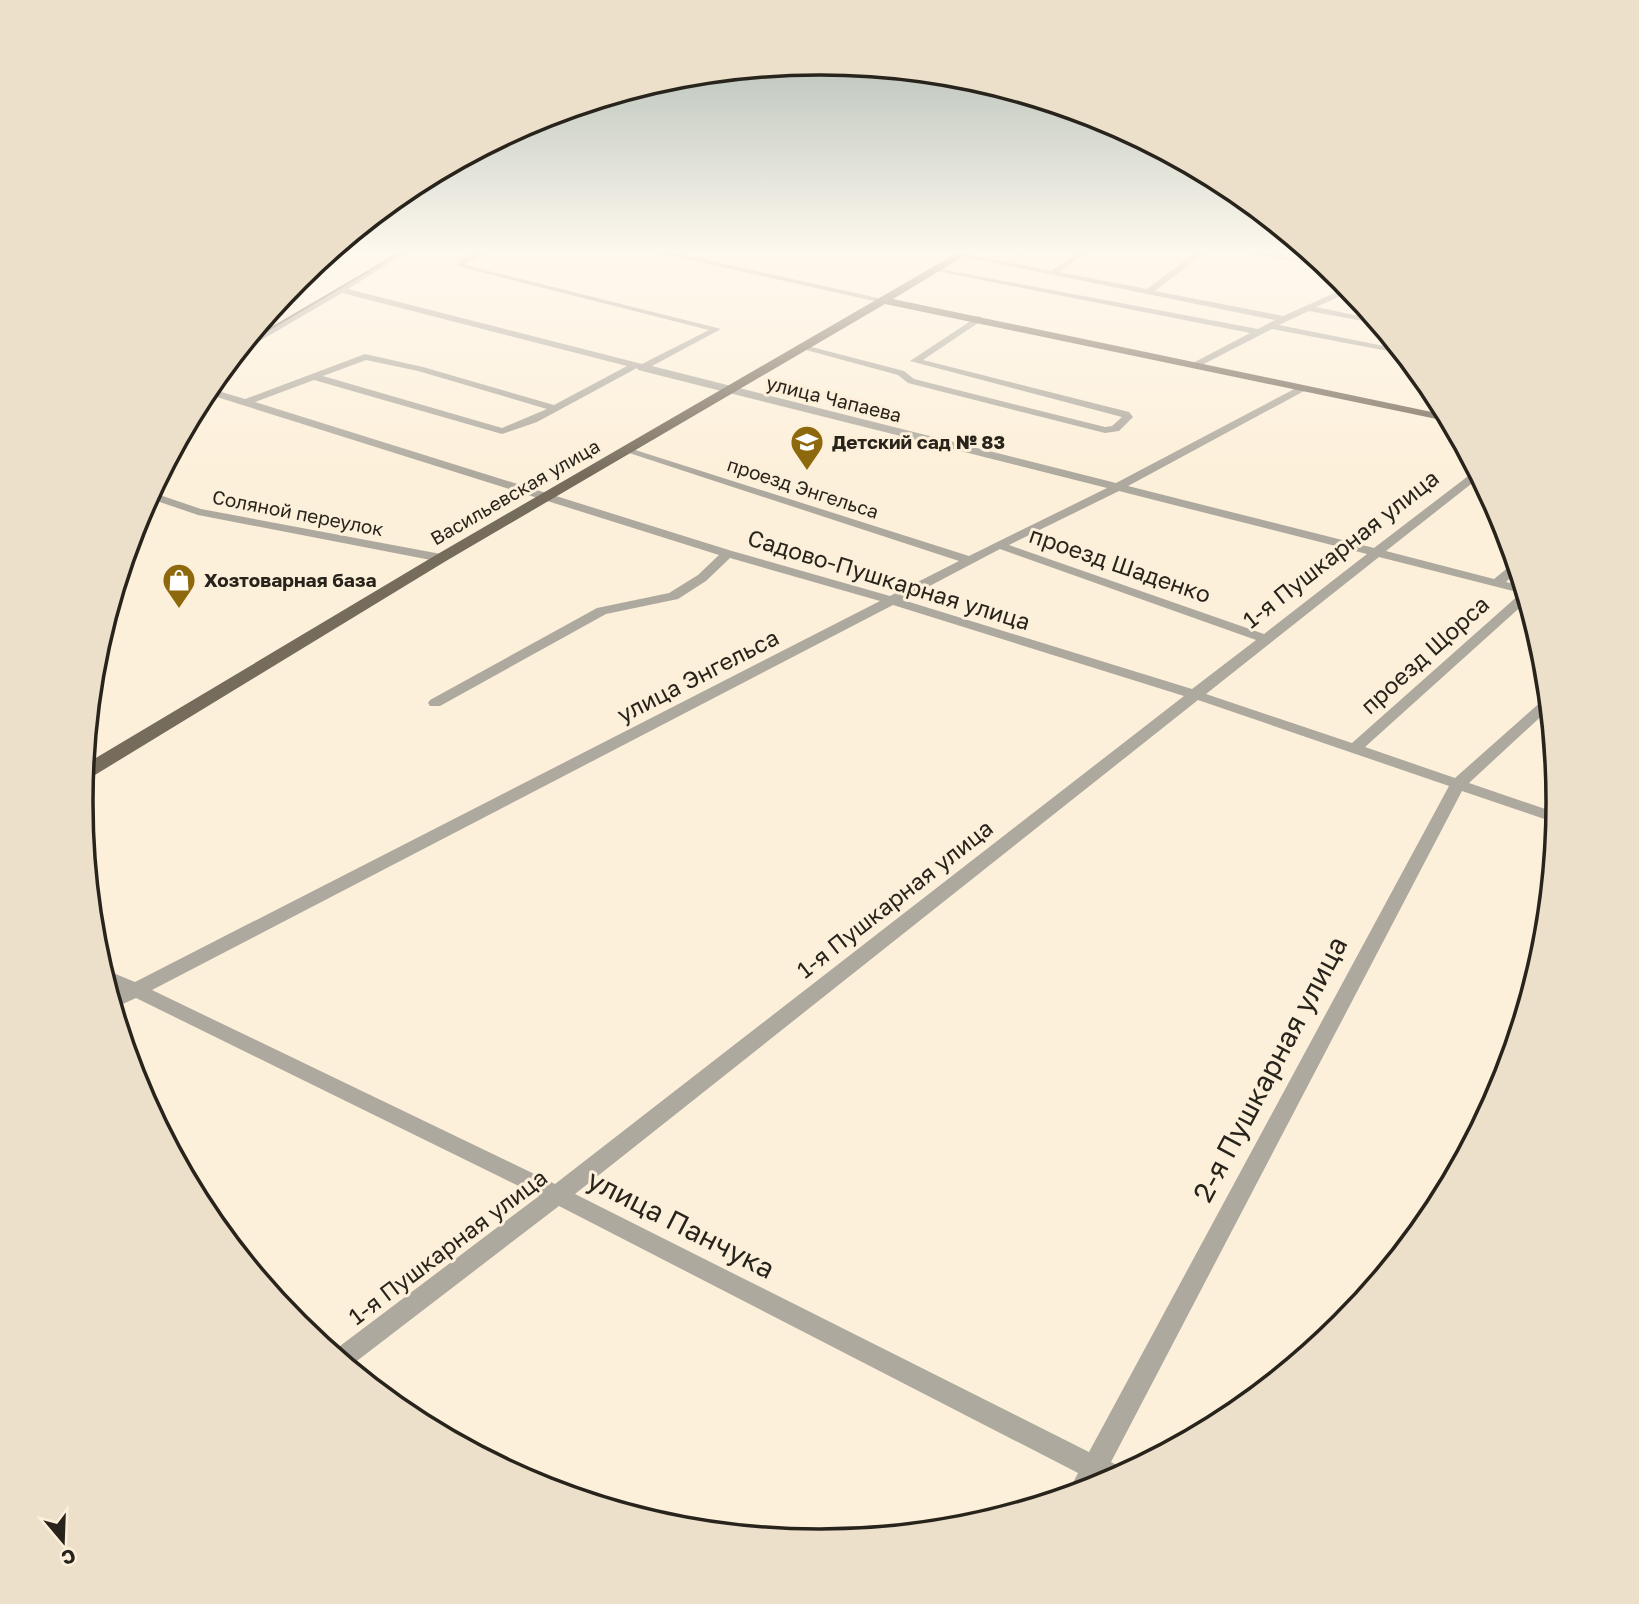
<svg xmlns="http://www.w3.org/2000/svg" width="1639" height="1604" font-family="'Golos Text',sans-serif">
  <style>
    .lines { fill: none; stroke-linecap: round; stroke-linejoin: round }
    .minor { fill: #aea99f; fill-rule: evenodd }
    .major { fill: #766c5c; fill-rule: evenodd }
    .tram { stroke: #686255; stroke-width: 2 }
    .labels { text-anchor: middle; stroke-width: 6; stroke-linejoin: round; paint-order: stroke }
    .far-street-label { font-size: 19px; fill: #28241c; stroke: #fdf0da }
    .far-poi-label { font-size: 19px; font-weight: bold; fill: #28241c; stroke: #fdf0da; text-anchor: start }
    .street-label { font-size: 23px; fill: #28241c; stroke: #fdf0da }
    .near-street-label { font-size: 28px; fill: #28241c; stroke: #fdf0da }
    .rim { fill: none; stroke: #28241c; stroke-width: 3.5 }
  </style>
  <rect width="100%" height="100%" fill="#fdf0da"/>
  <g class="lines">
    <!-- minor -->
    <path class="minor" d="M401,250H411L348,289L642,364L709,330L457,266L459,260L479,250H489L465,265L721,329L652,366L1116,483L1300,386H1306V390L1128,486L1374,548L1476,470L1480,477L1386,551L1494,579L1515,562L1518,570L1506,582L1522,586L1527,601L1365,747L1455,778L1544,699L1548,698L1549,709L1469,783L1557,813L1556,823L1462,791L1111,1462L1124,1469L1125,1472L1102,1485L1071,1494L1069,1491L1078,1473L559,1206L349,1367L332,1352L539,1196L136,998L114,1008L110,995L119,990L106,983L101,968L135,982L880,601L730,558L706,581L678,599L606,614L440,706H430L428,703L430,700L597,608L669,593L698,575L719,555L204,393L208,388L245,399L365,354L423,367L554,405L627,366L342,293L234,356L243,345ZM366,360L418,371L547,409L502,428L323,376ZM637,368L638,370L1107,488L969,556L629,448L620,450L959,561L890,596L732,551L255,402L314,380L502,434L537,422ZM1119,491L1367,554L1264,634L1009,545ZM1000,549L1256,640L1192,689L903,600ZM1379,557L1521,593L1352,743L1206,694ZM893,605L1184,696L555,1184L152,990ZM1198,700L1449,786L1089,1452L575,1194Z
      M646,250H662L887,300L883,303Z
      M1081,250H1091L1059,272L1147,289L1199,250H1208L1155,291L1283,316L1348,287L1352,291L1316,307L1374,319L1379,324L1309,311L1279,325L1399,349L1404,354L1272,329L1196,368L1193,367V363L1250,333L931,270L935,268L1258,329L1275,320L956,255L960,253L1051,271Z
      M1231,250H1250L1322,263L1328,268Z
      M978,316L981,317V321L923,360L1129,412L1133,417L1119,431L1105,433L908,383L898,375L795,347L800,344L904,371L914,379L1105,427L1112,426L1122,417L910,361Z
      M151,492L201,509L441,554L447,558L441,562L198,515L148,498Z"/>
    <!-- major -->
    <path class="major" d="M962,250H974L893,299L1446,415L1451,422L885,304L446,561L90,778L83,780L84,765L436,555Z"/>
    <!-- tram -->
    <path class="tram" d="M244,344L405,250"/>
  </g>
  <!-- sky -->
  <linearGradient id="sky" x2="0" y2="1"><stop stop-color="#aab7af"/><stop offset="0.53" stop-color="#fef8ee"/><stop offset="1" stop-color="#fef8ee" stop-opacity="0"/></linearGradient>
  <rect width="1639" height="475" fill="url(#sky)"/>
  <!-- icons -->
  <defs>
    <symbol id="school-pin" viewBox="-11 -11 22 30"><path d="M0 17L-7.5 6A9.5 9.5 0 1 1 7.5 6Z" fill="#8e680c" stroke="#fdf0da"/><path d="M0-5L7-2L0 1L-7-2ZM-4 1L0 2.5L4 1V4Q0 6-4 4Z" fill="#fff"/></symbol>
    <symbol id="shop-pin" viewBox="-11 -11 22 30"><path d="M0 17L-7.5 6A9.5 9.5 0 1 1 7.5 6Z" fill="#8e680c" stroke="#fdf0da"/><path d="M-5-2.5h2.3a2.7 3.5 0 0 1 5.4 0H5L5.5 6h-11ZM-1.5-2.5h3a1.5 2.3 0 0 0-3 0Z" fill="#fff"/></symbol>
  </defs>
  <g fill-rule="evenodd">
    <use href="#school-pin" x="788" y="423" width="38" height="52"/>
    <use href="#shop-pin" x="160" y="561" width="38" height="52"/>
  </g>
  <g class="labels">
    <!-- far-street labels -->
    <g class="far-street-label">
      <text transform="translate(834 399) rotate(14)" y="7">улица Чапаева</text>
      <text transform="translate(803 488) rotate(18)" y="7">проезд Энгельса</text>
      <text transform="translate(515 492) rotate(-30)" y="7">Васильевская улица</text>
      <text transform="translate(298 513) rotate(11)" y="7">Соляной переулок</text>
    </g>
    <!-- far-poi labels -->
    <g class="far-poi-label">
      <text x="832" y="449">Детский сад № 83</text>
      <text x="204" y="587">Хозтоварная база</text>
    </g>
    <!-- street labels -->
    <g class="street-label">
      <text transform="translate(1341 549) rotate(-38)" y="8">1-я Пушкарная улица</text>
      <text transform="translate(1120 565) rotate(19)" y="8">проезд Шаденко</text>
      <text transform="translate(889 580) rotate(17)" y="8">Садово-Пушкарная улица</text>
      <text transform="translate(1425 655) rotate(-42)" y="8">проезд Щорса</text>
      <text transform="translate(698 676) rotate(-27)" y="8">улица Энгельса</text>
      <text transform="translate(895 899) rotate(-38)" y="8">1-я Пушкарная улица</text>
      <text transform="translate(448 1247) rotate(-37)" y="8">1-я Пушкарная улица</text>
    </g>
    <!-- near-street labels -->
    <g class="near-street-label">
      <text transform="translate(1270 1069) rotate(-62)" y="10">2-я Пушкарная улица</text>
      <text transform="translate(681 1224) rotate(27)" y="10">улица Панчука</text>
    </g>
  </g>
  <!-- crop -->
  <path d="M0 0H1639V1604H0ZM819 75H820A726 726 0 0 1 1546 801V803A726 726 0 0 1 820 1529H819A726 726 0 0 1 93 803V801A726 726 0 0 1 819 75Z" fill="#ece0cb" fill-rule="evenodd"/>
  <path class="rim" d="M819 75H820A726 726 0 0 1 1546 801V803A726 726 0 0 1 820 1529H819A726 726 0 0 1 93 803V801A726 726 0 0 1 819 75Z"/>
  <!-- north arrow -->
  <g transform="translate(63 1541) rotate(161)" stroke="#fdf0da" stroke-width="5" paint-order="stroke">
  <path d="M0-5L12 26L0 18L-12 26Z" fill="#28241c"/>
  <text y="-10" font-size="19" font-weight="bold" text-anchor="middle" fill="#28241c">С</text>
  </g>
</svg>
